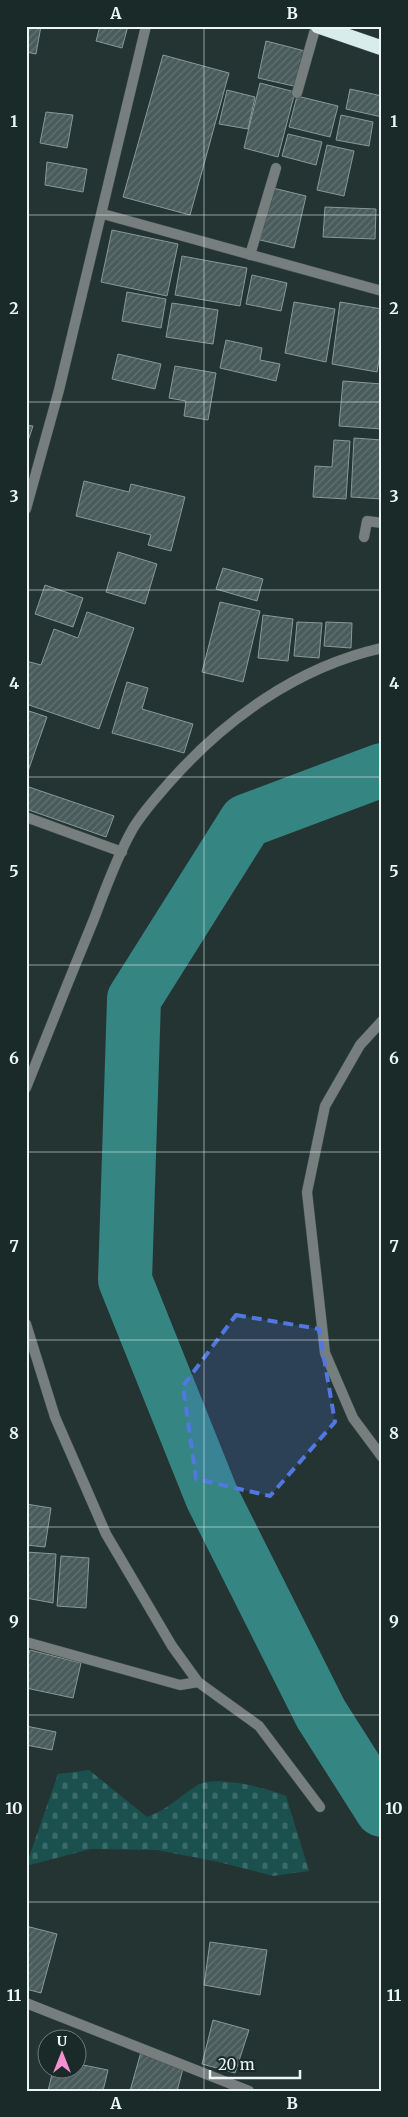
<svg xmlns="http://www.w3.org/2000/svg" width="408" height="2117" font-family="Merriweather,serif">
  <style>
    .cemetery { fill: url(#cemetery-stones) }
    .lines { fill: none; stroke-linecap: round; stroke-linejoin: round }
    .river { stroke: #358683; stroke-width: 54 }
    .building { fill: url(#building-hatch); stroke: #879998 }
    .lane-casing { stroke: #404f4e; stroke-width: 11 }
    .street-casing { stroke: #404f4e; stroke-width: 11 }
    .highway-casing { stroke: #404f4e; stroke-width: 16 }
    .lane { stroke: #777f7e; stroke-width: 10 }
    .street { stroke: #777f7e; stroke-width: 10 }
    .highway { stroke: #d8eceb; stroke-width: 15 }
    .marked { fill: #5178df; fill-opacity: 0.2; stroke: #5178df; stroke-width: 4; stroke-dasharray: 10 6; stroke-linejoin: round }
    .grid { fill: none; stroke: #ecf6f5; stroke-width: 1; stroke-opacity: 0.55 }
    .neatline { fill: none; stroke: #ecf6f5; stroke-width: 2 }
    .grid-label { font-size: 16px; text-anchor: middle; font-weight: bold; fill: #ecf6f5 }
  </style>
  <defs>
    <pattern id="cemetery-stones" width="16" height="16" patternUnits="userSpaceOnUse" patternTransform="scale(1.25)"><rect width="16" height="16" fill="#1a514f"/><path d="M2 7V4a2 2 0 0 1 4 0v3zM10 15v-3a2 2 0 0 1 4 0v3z" fill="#3b6b69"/></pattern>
    <pattern id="building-hatch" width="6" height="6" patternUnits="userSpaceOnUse" patternTransform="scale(1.25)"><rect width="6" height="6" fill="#495b5a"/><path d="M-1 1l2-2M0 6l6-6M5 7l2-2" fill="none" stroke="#637372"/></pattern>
  </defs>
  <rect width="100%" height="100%" fill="#243433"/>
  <!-- cemetery -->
  <path class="cemetery" d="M89,1770L147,1817C167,1810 179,1797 196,1786C214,1774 266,1788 286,1796L309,1871L273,1876L219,1862L157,1850L91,1849L26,1866L58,1774Z"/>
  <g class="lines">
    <!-- river -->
    <path class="river" d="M382,770L246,821L134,999L125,1280L212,1497L321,1714L382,1810"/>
  </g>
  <!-- building -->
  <path class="building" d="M26,26H41L36,54L26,52Z
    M100,26H128L122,48L96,41Z
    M266,41L305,51L298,87L258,78Z
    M163,55L229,73L190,215L123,197Z
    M260,83L295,92L278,157L244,148Z
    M350,89L382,96V117L346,109Z
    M227,90L255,97L248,129L219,124Z
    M297,96L338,106L330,137L289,127Z
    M46,112L73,115L67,148L40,143Z
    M341,115L373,122L369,146L336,140Z
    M288,134L322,142L316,165L282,156Z
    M327,145L354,151L344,196L317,190Z
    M47,162L87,169L83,192L45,185Z
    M273,188L306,196L294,248L260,240Z
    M325,207L376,209L375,239L323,237Z
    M112,230L178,244L167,296L101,282Z
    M182,256L247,268L240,306L175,295Z
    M252,275L287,283L281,311L246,304Z
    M127,292L166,299L161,328L122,321Z
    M294,302L335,309L326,362L285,353Z
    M340,302L382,309V342L377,372L332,364Z
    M172,303L218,310L213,344L166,337Z
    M226,340L262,348L260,360L280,364L276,381L220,368Z
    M118,354L161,364L155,389L112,379Z
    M175,366L216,373L208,420L184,416L186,401L169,398Z
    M343,381L382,384V429L339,426Z
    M26,425L33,426L26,447Z
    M354,438L382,440V499L351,497Z
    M334,440L350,441L346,499L313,497L315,466L332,467Z
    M84,481L129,492L131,484L185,497L171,551L148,545L151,535L76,516Z
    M118,552L157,564L145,604L106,592Z
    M223,568L263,579L257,601L216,589Z
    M45,585L83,598L73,627L35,614Z
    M220,602L260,611L243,682L202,672Z
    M87,612L134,628L99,729L26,704V661L41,665L54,629L78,638Z
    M263,615L293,619L288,661L258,658Z
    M297,622L322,623L319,658L294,656Z
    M326,622L352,623L351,648L324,646Z
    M127,682L148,688L142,709L193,724L184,753L112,733Z
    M26,710L47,717L26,777Z
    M26,786L114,816L106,837L26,809Z
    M26,1504L51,1508L45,1547L26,1545Z
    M26,1552L56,1554L53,1603L26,1598Z
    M61,1556L89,1558L86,1608L57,1606Z
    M30,1650L81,1663L73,1698L26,1688V1664Z
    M26,1726L56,1732L52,1750L26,1745Z
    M26,1926L57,1934L41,1993L26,1989Z
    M210,1942L267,1950L260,1995L204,1985Z
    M213,2020L249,2030L235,2073L202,2064Z
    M141,2052L184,2065L177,2091H130Z
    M78,2064L108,2070L103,2091H48L53,2070H78Z"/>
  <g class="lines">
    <defs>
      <path id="lane" d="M26,817L122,852"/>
      <path id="street" d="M297,93L316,26
        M103,214L382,291
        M250,255L276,168
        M26,509L59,390L146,26
        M364,537L367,521L382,523
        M382,1021L360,1045L325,1106L307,1192L325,1353L353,1418L382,1457
        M26,1088C48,1032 71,975 94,919C105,890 116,859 131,832C140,815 155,799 168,784C224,720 297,667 382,648
        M26,1324L55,1417L106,1534L172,1646L198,1682L180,1685L26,1642
        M198,1682L259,1726L320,1807
        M26,2003L249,2091"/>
      <path id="highway" d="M318,26L382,48"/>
    </defs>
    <!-- lane casing -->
    <use href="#lane" class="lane-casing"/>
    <!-- street casing -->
    <use href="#street" class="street-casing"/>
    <!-- highway casing -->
    <use href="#highway" class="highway-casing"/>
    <!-- lane -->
    <use href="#lane" class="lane"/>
    <!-- street -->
    <use href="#street" class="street"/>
    <!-- highway -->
    <use href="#highway" class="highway"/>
  </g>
  <!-- marked area -->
  <path class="marked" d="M236,1315L319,1329L335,1422L270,1496L196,1479L183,1386Z"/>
  <!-- grid -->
  <path class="grid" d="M204,26V2091M26,215H382M26,402H382M26,590H382M26,777H382M26,965H382M26,1152H382M26,1340H382M26,1527H382M26,1715H382M26,1902H382"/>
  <!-- border -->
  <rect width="408" height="2117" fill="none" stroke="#1a2a29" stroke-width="55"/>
  <!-- north arrow -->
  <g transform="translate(62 2054)"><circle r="24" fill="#1a2a29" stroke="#6e7c7b"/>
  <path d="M0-4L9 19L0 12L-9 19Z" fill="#f690d0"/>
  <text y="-8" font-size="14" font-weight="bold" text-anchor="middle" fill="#ecf6f5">U</text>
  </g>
  <!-- scale -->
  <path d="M210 2070v8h90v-8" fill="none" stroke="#ecf6f5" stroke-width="2.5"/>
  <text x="218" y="2070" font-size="15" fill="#ecf6f5" stroke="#1a2a29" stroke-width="4" paint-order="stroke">20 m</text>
  <rect x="28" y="28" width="352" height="2062" class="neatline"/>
  <g class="grid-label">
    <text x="116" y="19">A</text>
    <text x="292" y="19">B</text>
    <text x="14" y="127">1</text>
    <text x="394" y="127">1</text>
    <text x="14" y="314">2</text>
    <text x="394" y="314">2</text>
    <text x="14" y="502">3</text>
    <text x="394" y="502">3</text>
    <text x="14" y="689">4</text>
    <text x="394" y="689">4</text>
    <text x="14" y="877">5</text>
    <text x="394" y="877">5</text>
    <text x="14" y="1064">6</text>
    <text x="394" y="1064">6</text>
    <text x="14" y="1252">7</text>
    <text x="394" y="1252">7</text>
    <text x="14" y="1439">8</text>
    <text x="394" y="1439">8</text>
    <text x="14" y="1627">9</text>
    <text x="394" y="1627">9</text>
    <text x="14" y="1814">10</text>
    <text x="394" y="1814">10</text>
    <text x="14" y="2001">11</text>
    <text x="394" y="2001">11</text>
    <text x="116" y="2109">A</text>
    <text x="292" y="2109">B</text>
  </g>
</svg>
